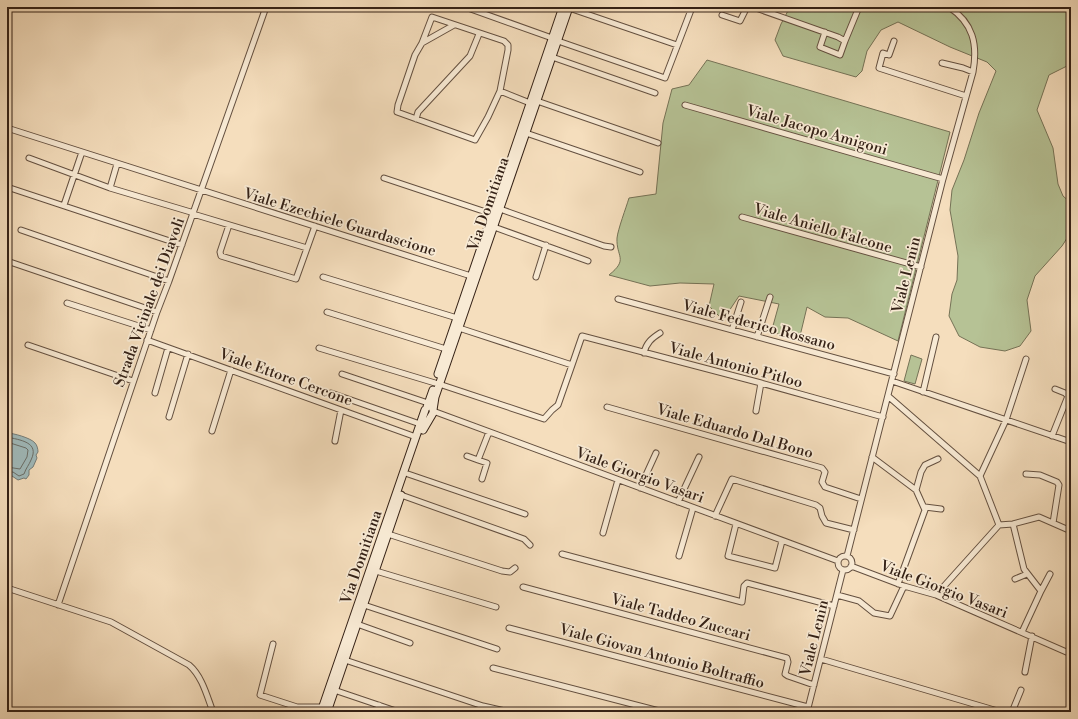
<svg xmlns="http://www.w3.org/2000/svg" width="1078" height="719" font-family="'Libre Bodoni',serif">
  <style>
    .green { fill: #b6c295; stroke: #757256 }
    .water { fill: #a0babb; stroke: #757d79 }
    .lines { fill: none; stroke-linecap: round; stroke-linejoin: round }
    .shore { stroke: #6a6e68; stroke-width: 1 }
    .street-casing { stroke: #645040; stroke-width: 7 }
    .secondary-casing { stroke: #342116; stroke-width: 9 }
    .street { stroke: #f8ead4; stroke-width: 5 }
    .secondary { stroke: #f8ead4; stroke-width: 7 }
    .labels { text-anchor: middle; stroke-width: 3.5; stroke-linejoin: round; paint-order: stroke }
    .street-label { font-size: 15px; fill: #342116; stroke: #f8ead4 }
  </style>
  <rect width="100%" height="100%" fill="#f5debd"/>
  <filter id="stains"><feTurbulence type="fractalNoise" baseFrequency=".005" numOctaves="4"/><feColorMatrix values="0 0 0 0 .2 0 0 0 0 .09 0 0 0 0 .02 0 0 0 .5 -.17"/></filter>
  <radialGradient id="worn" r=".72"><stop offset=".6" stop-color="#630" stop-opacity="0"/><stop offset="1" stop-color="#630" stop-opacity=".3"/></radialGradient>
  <!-- green -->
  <path class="green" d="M790,7H1071V64L1049,75L1037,110L1053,148L1058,184L1063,196L1071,203V232L1062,246L1035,276L1027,300L1031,331L1020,346L1005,351L980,347L959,336L949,316L952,294L957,280L958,256L950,210L952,190L964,160L979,113L996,71L987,62L950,47L898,22L881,30L867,51L862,71L856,77L783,56L775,40L781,24Z
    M707,60L950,132L898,341L848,318L825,317L807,307L800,336L771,333L779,304L739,296L723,320L709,306L714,284L680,283L650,286L609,275C629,259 616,257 617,238C618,229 626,208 629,198L656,194L663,123L672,89L689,85Z
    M911,355L922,359L915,384L904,381Z"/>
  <!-- water -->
  <path class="water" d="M7,433C13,433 31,438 35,443C37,445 38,449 38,452L36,455L37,458L33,467L29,470V475L26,479L24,478L18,480L12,476L7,475Z"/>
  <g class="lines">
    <!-- shore -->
    <path class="shore" d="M7,437C20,440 40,442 31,460C29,465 26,468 24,474L19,476L13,472H7
      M7,442L26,448L28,450L27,457L20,469L7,467"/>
    <defs>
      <path id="street" d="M465,7L552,38
        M753,7L838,37L845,41L840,55L820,47L825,32
        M569,8L677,45
        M722,15L740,21L747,7
        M432,17L504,41L508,45V50L500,91L488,117L475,140L397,112L398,105L415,55L422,43Z
        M558,41L665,78L691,10L683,7
        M845,41L859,7
        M894,41L889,55L883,53L879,68L966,96
        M422,43L454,25
        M552,57L655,93
        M942,63L963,68L973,72
        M500,91L530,103
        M537,101L658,143
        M685,105L943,179
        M416,119L418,112L470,56L479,34
        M7,128L471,276
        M526,133L640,172
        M29,158L110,188L194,213
        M384,178L492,214
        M7,187L182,245
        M110,188L117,164
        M64,205L82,152
        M500,209L604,246L611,247
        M193,214L307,248
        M742,217L921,267
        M229,225L220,252L221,256L296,279L315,226
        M494,227L588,261
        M21,230L169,281
        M7,261L157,312
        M323,277L457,318
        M536,277L546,245
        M618,299L894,374
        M67,303L151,330
        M327,312L446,349
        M459,328L572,365L582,336L761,383L883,417
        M732,330L741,302
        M757,337L770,297
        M147,340L416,437
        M28,345L133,381
        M319,348L435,383
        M644,353C646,343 652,338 660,333
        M342,374L428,403
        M892,381L1071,442
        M439,384L544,419L552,410L558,405L572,365
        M923,392L936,337
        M155,393L168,348
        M331,393L420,424
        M888,396L980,476L999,525L1013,524L1039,517L1071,531
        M607,407L822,468L825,472L822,482L825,487L861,499
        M433,411L838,561
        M756,411L761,383
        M169,417L188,354
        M212,431L231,370
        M1052,436L1068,396L1065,393L1055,389
        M335,441L341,410
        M467,456L478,460L489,432
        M872,457L916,490L925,510L898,584
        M478,460L487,463L482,479
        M408,474L525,514
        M1026,474L1040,475L1057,482L1059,485L1053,523
        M980,476L1006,420L1026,359
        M640,488L656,453
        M916,490L921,472L925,465L938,459
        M401,495L513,535L524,539L530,545
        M678,502L699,457
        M925,507L941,509
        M715,516L732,479L816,505L820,508L822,516L826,523L854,530
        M736,524L728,556L775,568L782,541
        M1013,524L1024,569L1041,591L1022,632
        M603,533L618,480
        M388,534L502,571L510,572L515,568
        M562,554L742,602L744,586L747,583L834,606
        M838 563a7 7 0 1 1 14 0a7 7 0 1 1-14 0Z
        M679,556L693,508
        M847,556L943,179L973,72C978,44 973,23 949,7
        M851,566L904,586L936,595L1071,654
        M376,571L496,607
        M1015,579L1027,574
        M523,587L787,658L788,662L785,674L788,676L814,685
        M7,588L111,622L189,665C202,676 207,696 213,712
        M1041,591L1050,574
        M837,595L859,601L874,613L890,616L904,586
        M936,595L999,525
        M58,605L157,312L169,281L266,7
        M364,605L497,649
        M357,624L410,643
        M509,628L808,707
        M273,644L260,695L297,707
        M821,659L1001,712
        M345,660L483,706L510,712
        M493,668L663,712
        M1025,672L1032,636
        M334,690L399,712
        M808,710L816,712
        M304,712L297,707H323
        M377,712L379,705
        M807,712L843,570
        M1012,712L1021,690"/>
      <path id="secondary" d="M438,374L563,7
        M427,407L433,390
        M433,410L435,397L569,7
        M423,430L433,413
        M321,712L425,410
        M327,712L401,495"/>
    </defs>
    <!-- street casing -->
    <use href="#street" class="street-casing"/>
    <!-- secondary casing -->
    <use href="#secondary" class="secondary-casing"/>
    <!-- street -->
    <use href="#street" class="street"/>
    <!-- secondary -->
    <use href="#secondary" class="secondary"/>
  </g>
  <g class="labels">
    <!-- street labels -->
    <g class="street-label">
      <text transform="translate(817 130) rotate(16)" y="5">Viale Jacopo Amigoni</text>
      <text transform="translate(488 204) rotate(-71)" y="5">Via Domitiana</text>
      <text transform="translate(340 222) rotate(17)" y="5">Viale Ezechiele Guardascione</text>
      <text transform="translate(823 228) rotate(16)" y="5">Viale Aniello Falcone</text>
      <text transform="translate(906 275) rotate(-76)" y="5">Viale Lenin</text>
      <text transform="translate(149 302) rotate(-70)" y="5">Strada Vicinale dei Diavoli</text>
      <text transform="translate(759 325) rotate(15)" y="5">Viale Federico Rossano</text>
      <text transform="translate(736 365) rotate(15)" y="5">Viale Antonio Pitloo</text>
      <text transform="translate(286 377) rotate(20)" y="5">Viale Ettore Cercone</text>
      <text transform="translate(735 431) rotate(16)" y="5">Viale Eduardo Dal Bono</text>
      <text transform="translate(640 475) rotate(20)" y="5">Viale Giorgio Vasari</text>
      <text transform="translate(361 557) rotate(-71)" y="5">Via Domitiana</text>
      <text transform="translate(944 589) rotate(21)" y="5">Viale Giorgio Vasari</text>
      <text transform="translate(681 617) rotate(15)" y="5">Viale Taddeo Zuccari</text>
      <text transform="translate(814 638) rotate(-76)" y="5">Viale Lenin</text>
      <text transform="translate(662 656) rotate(15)" y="5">Viale Giovan Antonio Boltraffio</text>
    </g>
  </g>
  <!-- margin -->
  <rect width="1078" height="719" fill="none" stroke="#f5debd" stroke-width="24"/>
  <rect x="8" y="8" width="1062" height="703" fill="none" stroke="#342116" stroke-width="2"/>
  <rect x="12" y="12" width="1054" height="695" fill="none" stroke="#342116"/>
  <rect width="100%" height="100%" filter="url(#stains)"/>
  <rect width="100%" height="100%" fill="url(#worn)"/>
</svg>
